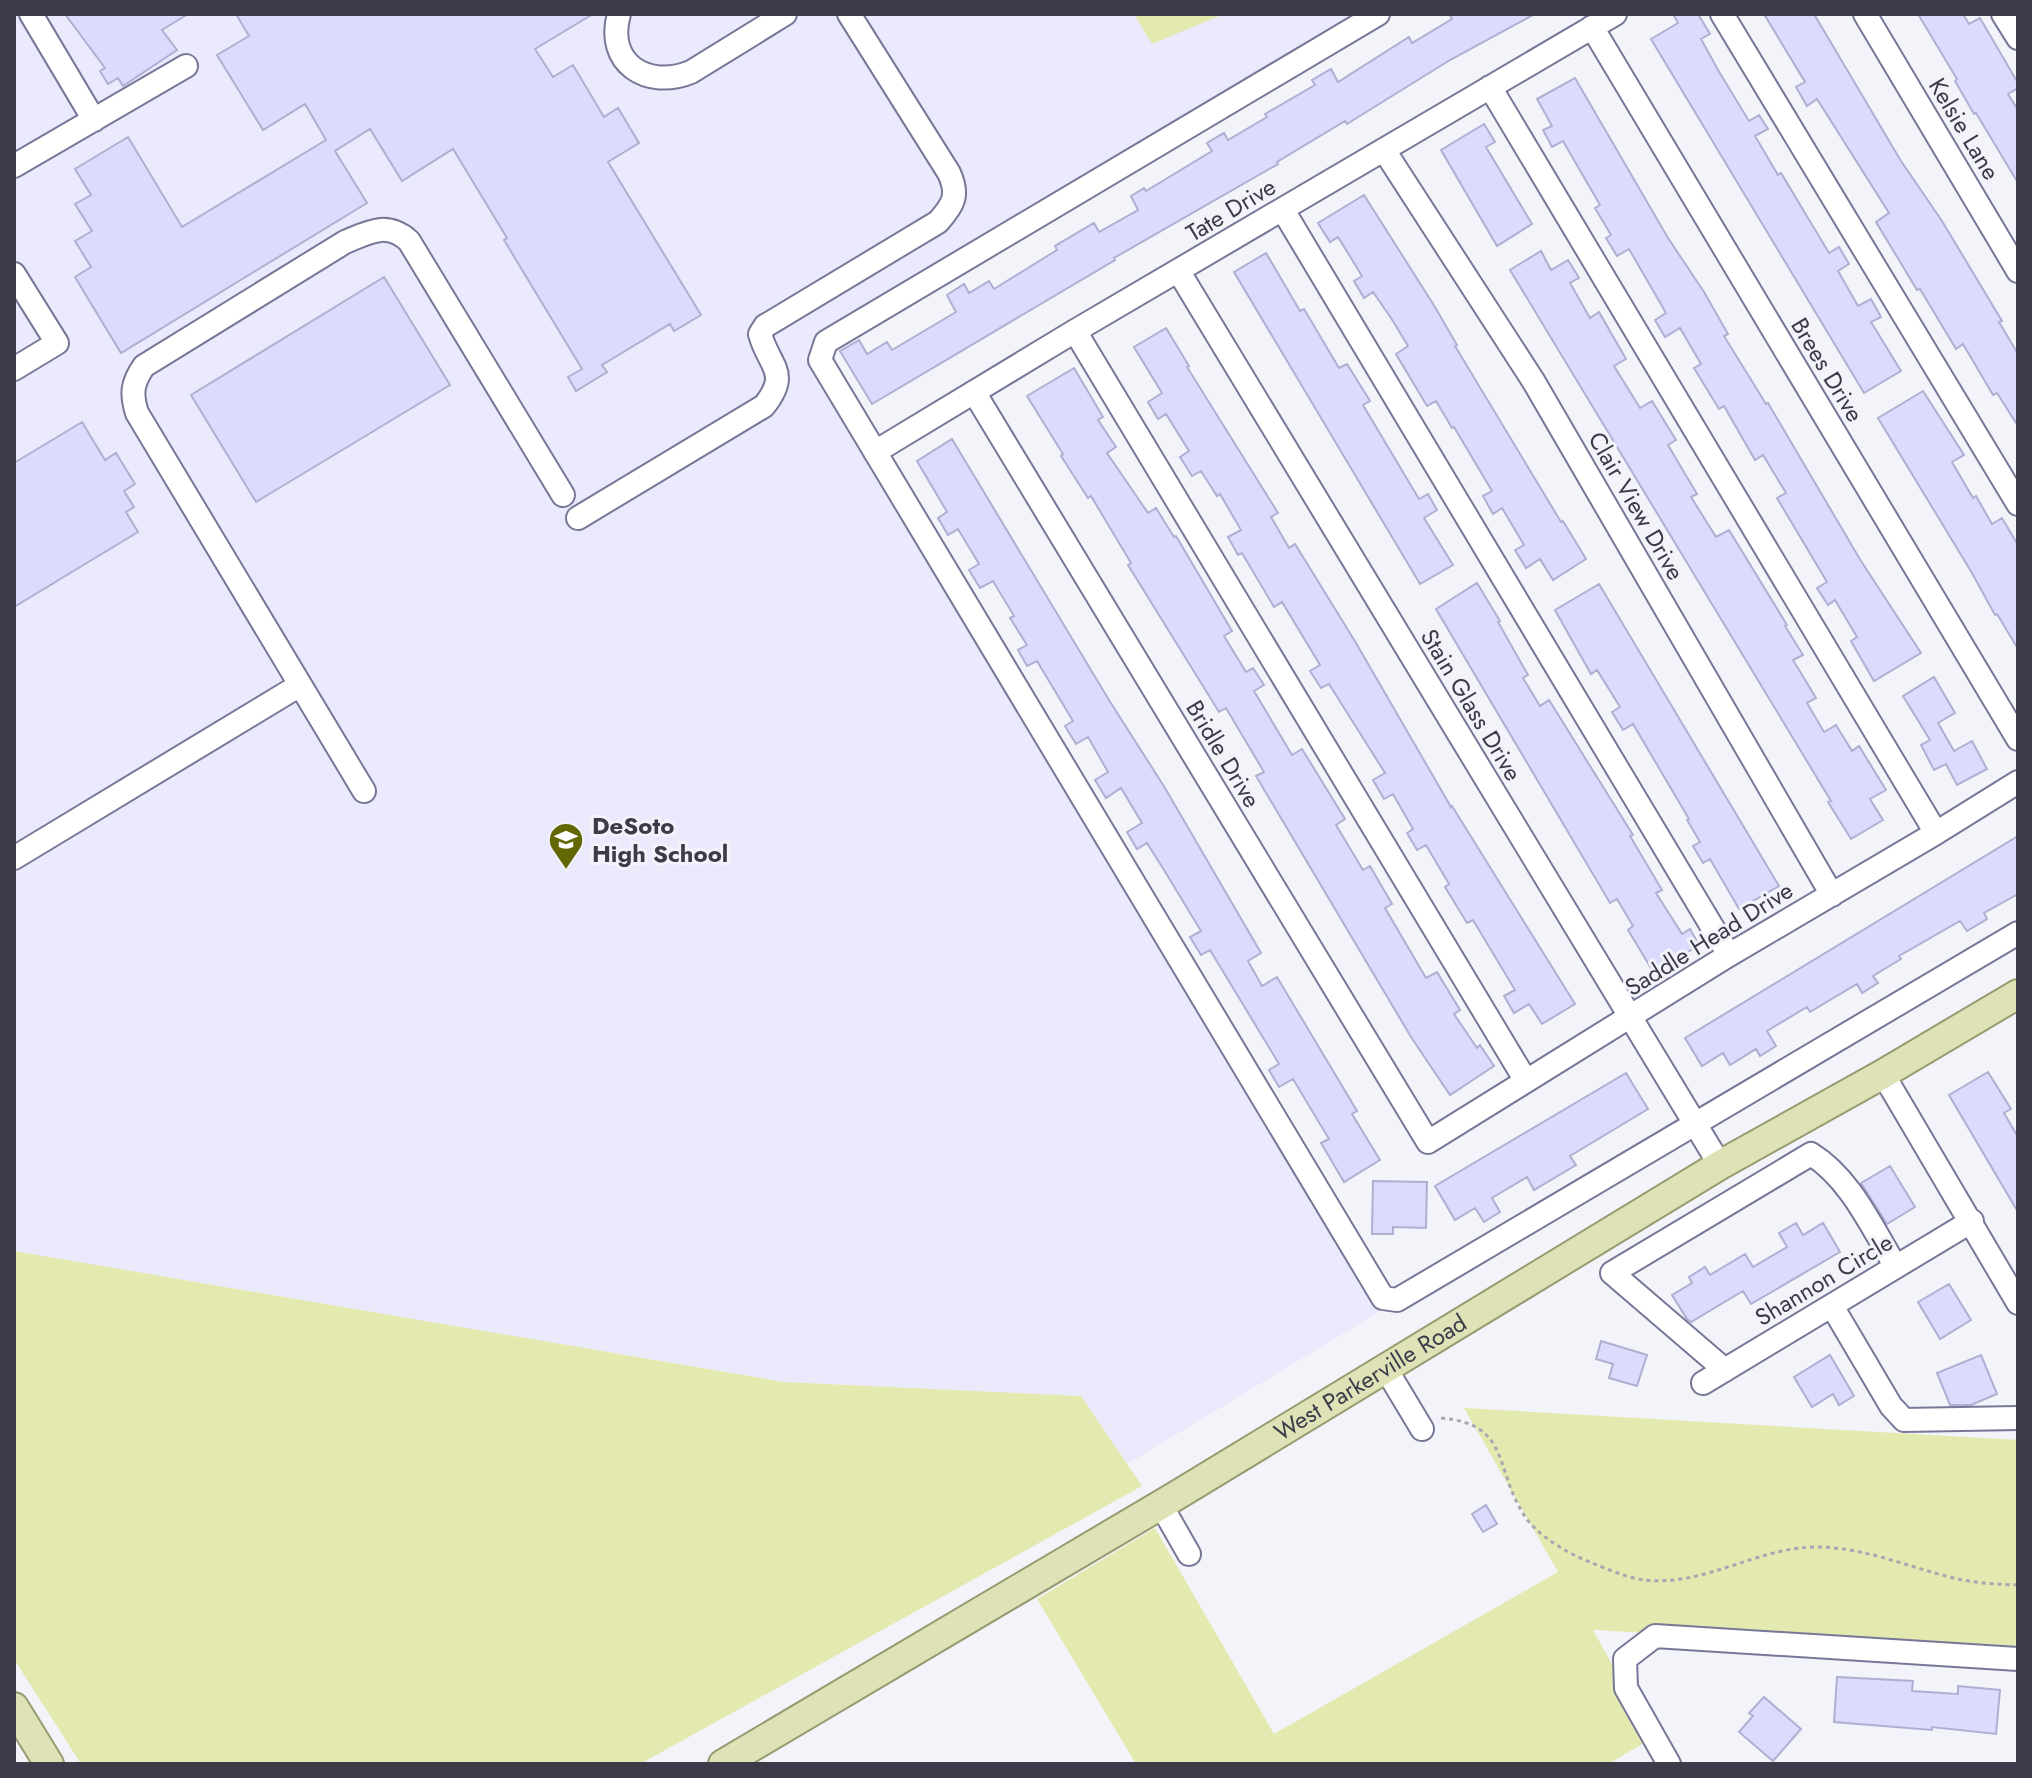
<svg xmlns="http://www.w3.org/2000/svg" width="2032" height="1778" font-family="Jost,sans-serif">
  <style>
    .built { fill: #eaeafc }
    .green { fill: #e3e9af }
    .building { fill: #dbdbfe; stroke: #afafd2; stroke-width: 2 }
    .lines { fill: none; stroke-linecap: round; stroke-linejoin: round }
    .minor-casing { stroke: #777797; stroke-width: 26 }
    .major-casing { stroke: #979b70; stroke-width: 32 }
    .path { stroke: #a7a7b1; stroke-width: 3; stroke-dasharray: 4 4; stroke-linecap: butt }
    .minor { stroke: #fff; stroke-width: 22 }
    .major { stroke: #dee2b6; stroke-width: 28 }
    .labels { text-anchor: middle; stroke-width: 6; stroke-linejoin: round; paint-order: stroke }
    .street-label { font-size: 24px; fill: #3b3b49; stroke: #f3f3fa }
    .poi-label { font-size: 24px; font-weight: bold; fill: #3b3b49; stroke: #f3f3fa; text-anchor: start }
  </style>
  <rect width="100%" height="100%" fill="#f3f3fa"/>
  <!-- built -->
  <path class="built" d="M14,14H1351L809,350L1381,1311L1127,1464L1081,1396L784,1382L14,1251Z"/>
  <!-- green -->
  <path class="green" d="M1134,14H1224L1152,44Z
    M14,1251L784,1382L1081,1396L1142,1486L640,1764H81L14,1659Z
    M1464,1408L2018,1440V1608L2015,1652L1593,1630L1653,1738L1608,1764H1136L1037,1599L1155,1528L1274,1734L1558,1572Z"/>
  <!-- building -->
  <path class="building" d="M65,14H188L162,30L177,50L123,86L118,78L108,84L100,71L105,68Z
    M236,14H593L535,49L553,77L573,65L604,117L618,108L639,143L608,162L701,315L674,331L670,324L602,365L607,372L576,391L568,377L582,369L504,240L507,238L453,149L402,181L370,129L335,151L367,203L121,353L75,277L91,267L75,241L92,231L75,204L91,195L75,169L128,137L182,227L326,140L305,104L263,130L217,55L249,36Z
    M1449,14H1535L1450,60L1347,124L1345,121L1277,162L1278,164L1114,258L1115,260L872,404L840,351L859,340L867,354L887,342L892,350L956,312L947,295L964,284L969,293L989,281L994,289L1057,250L1055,246L1094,223L1099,232L1138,210L1131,196L1144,188L1146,191L1212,151L1207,143L1224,133L1228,140L1267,117L1265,114L1315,85L1312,80L1331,69L1338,82L1409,37L1412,43L1452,19Z
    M1673,14H1698L1710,34L1701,39L1718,70L1749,121L1759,115L1768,129L1755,136L1778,175L1781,173L1829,253L1839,247L1849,264L1838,271L1858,306L1871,299L1881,317L1871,322L1901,371L1864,393L1651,39L1678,23Z
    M1764,14H1814L1901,161L1942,221L2002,321L1999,322L2018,354V426L1997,393L1993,395L1963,344L1956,349L1920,289L1917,290L1876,222L1889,213L1817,99L1807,106L1796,87L1805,82Z
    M1918,14H1963L1969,24L1980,18L2018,83V88L2008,94L2018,110V183L1976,113L1974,114L1955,81L1957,79Z
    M1575,78L1668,238L1704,292L1728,334L1724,336L1766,404L1768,403L1861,561L1921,653L1874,681L1851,641L1857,637L1835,600L1828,605L1817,588L1827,582L1777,498L1786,493L1763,455L1755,460L1724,406L1719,409L1694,368L1701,364L1680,328L1665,337L1655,320L1666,313L1629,249L1617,256L1606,238L1611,235L1595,208L1600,205L1563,141L1552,147L1543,130L1552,126L1537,99Z
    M1484,124L1495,142L1486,147L1532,224L1497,246L1441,150Z
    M1364,195L1435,307L1457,345L1455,346L1561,522L1563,521L1586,559L1553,580L1540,559L1526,568L1515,550L1524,545L1502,508L1493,514L1483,496L1492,491L1454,427L1452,428L1436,401L1427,406L1396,354L1408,346L1391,318L1373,292L1364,298L1354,281L1362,276L1338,237L1330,242L1318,223Z
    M1541,251L1551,270L1568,260L1579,278L1570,283L1590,318L1599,312L1626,359L1614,366L1640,408L1652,401L1676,440L1668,445L1697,494L1691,497L1716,537L1729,530L1787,625L1785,626L1803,655L1793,660L1816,698L1807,703L1824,732L1836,725L1852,751L1859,746L1886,790L1870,799L1883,820L1851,839L1828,802L1831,801L1510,270Z
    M1266,253L1300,311L1304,309L1339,368L1347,364L1370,401L1363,405L1419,499L1428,494L1437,510L1424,518L1453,565L1420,584L1234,272Z
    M384,277L450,385L256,502L191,395Z
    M1166,328L1189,366L1187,367L1278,513L1271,517L1289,548L1295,544L1356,643L1451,807L1452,806L1575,1004L1542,1024L1529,1004L1514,1013L1504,996L1515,990L1473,920L1467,923L1445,887L1449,884L1426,845L1417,850L1407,833L1413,829L1393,794L1384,799L1373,780L1385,773L1329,684L1321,688L1310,671L1320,665L1282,602L1274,607L1242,553L1238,555L1228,537L1241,530L1220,494L1217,496L1201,471L1192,476L1180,457L1189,451L1166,414L1158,419L1148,402L1162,393L1134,347Z
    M1074,368L1103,417L1098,420L1116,447L1107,453L1148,513L1156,508L1174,537L1176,536L1232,631L1224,636L1246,672L1253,668L1264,685L1254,691L1292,755L1302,749L1345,819L1336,825L1363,870L1370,866L1392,904L1385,908L1426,978L1437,972L1460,1010L1454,1014L1477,1048L1480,1045L1494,1066L1450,1095L1411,1037L1256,776L1264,772L1226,708L1219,712L1128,565L1131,563L1091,496L1088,498L1061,456L1063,454L1027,396Z
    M1923,391L1964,455L1952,462L1973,498L1976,496L1992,524L2002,518L2018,545V649L1997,614L1995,615L1972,573L1878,418Z
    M82,422L105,460L116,453L135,484L124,491L134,507L126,512L138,532L14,607V463Z
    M952,439L1109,700L1165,788L1261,953L1248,961L1262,986L1277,977L1357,1111L1352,1114L1380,1160L1344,1182L1321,1143L1329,1139L1293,1079L1279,1087L1269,1070L1279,1064L1210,950L1201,955L1190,937L1201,931L1164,870L1147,843L1137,849L1127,832L1142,823L1121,788L1106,798L1095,780L1108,772L1088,737L1076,744L1065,726L1073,721L1037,661L1027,666L1018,650L1027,645L1010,618L1014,616L993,581L980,588L969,570L979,564L958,529L948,535L938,518L947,512L917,461Z
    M1477,583L1500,621L1498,622L1528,675L1523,678L1540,706L1549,700L1633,835L1630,836L1662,890L1656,893L1682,934L1690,929L1699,945L1654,973L1628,930L1633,926L1617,899L1610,903L1436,609Z
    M1599,584L1779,886L1739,909L1710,859L1703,863L1693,846L1700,842L1687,820L1689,819L1633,724L1623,730L1612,712L1620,707L1597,670L1591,674L1555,610Z
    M1934,677L1955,713L1938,723L1954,751L1972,741L1987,769L1957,785L1946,764L1934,770L1921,745L1930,740L1903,696Z
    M2018,836V894L1984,913L1987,919L1967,931L1960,921L1899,956L1901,959L1873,976L1878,983L1862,993L1857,984L1810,1012L1807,1007L1767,1031L1776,1046L1760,1056L1756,1049L1730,1065L1723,1053L1702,1066L1685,1038Z
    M1988,1072L2011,1109L2004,1113L2018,1137V1212L1949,1095Z
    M1626,1073L1648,1109L1570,1156L1576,1165L1534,1190L1527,1177L1492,1198L1500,1212L1484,1222L1475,1208L1455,1220L1435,1186Z
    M1890,1166L1915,1207L1887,1224L1861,1183Z
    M1373,1181L1427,1182L1426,1228L1393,1227V1234H1372Z
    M1796,1223L1803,1235L1823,1223L1840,1252L1751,1304L1743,1291L1691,1322L1687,1319L1672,1295L1692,1283L1689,1277L1705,1267L1710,1275L1745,1254L1753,1267L1787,1247L1779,1233Z
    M1949,1284L1971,1320L1940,1339L1918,1302Z
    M1601,1341L1647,1355L1637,1386L1609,1378L1613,1364L1596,1359Z
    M1830,1355L1854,1396L1839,1405L1833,1394L1812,1407L1794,1377Z
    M1981,1355L1997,1394L1971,1405H1950L1937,1373Z
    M1486,1505L1497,1524L1483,1532L1472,1514Z
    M1837,1677L1913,1681L1912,1691L1958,1694V1686L2000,1690L1996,1734L1932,1727V1730L1834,1722Z
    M1764,1697L1801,1729L1773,1761L1739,1732L1753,1716L1749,1713Z"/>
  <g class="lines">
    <defs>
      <path id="minor" d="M31,14L94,120
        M619,14C605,63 647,90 691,72L785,14
        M1378,14L826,342L820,360L1383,1298L1397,1300L2018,933
        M1722,14L2018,504
        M1865,14L2018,271
        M2003,14L2018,38
        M1592,27L2018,739
        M1490,87L1936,833
        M1384,150L1534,382L1832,895
        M14,166L186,66
        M1283,210L1729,955
        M1179,272L1720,1165
        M14,274L57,343L14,369
        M1075,331L1526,1081
        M974,392L1428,1142L1729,955L1936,833L2018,782
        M875,452L1075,331L1615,14
        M578,518L764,406C791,372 769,367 760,334L765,326L938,222C954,204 959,195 949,173L849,14
        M364,791L137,413C131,394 132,383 144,366L345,242C369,232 387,221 409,241L563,495
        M14,858L300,685
        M1883,1074L2018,1303
        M1832,1306L1891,1406L1904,1420L2018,1418
        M1386,1369L1422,1429
        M1725,1370L1612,1273L1811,1154C1851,1179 1872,1228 1896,1267
        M1703,1383L1972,1221
        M1161,1505L1189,1554
        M1669,1764L1626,1688L1625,1659L1655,1636L2018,1659"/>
      <g id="major">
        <path d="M14,1707L49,1764"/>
        <path id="s1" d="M723,1764L1174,1497L1720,1165L1883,1074L2018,994"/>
      </g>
    </defs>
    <!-- minor casing -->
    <use href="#minor" class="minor-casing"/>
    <!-- major casing -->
    <use href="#major" class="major-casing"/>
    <!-- path -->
    <path class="path" d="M1441,1418C1511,1424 1494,1469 1524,1515C1537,1536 1569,1554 1592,1563C1608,1569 1627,1578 1644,1580C1704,1587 1758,1547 1816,1547C1862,1547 1903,1565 1946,1576C1970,1583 1993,1584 2018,1585"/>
    <!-- minor -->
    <use href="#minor" class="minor"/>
    <!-- major -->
    <use href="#major" class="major"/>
  </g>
  <!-- icons -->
  <defs>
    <symbol id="school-pin" viewBox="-11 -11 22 30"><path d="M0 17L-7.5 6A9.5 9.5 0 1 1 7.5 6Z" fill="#626704" stroke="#f3f3fa"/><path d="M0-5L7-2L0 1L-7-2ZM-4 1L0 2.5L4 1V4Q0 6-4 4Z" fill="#fff"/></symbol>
  </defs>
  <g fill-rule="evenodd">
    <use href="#school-pin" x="546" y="820" width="40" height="54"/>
  </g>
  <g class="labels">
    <!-- street labels -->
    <g class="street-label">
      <text transform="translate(1964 129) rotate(59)" y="8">Kelsie Lane</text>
      <text transform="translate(1231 210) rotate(-31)" y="8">Tate Drive</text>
      <text transform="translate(1827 370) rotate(59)" y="8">Brees Drive</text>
      <text transform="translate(1636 506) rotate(60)" y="8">Clair View Drive</text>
      <text transform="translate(1471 705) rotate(59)" y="8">Stain Glass Drive</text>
      <text transform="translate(1223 754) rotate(59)" y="8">Bridle Drive</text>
      <text transform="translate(1709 939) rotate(-32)" y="8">Saddle Head Drive</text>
      <text transform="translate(1824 1280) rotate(-31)" y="8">Shannon Circle</text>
      <text dy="8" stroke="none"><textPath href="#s1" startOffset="754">West Parkerville Road</textPath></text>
    </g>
    <!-- poi labels -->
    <g class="poi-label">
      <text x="592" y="834">DeSoto<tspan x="592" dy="28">High School</tspan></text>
    </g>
  </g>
  <!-- border -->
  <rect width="2032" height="1778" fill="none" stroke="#3b3b49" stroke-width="32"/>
</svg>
